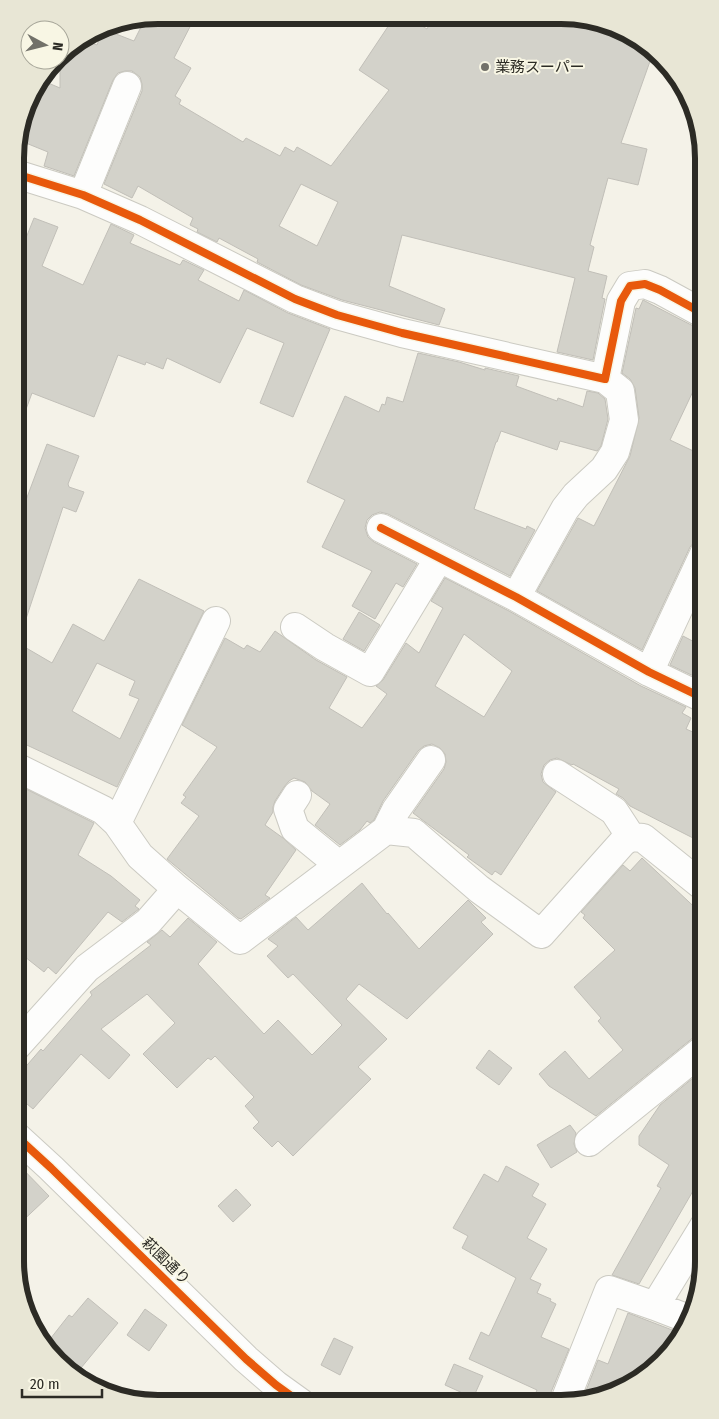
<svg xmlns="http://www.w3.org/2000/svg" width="719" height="1419" font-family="'Fira Sans Condensed','Noto Sans JP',sans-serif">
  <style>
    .building { fill: #d3d2ca; stroke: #c1bfb8; fill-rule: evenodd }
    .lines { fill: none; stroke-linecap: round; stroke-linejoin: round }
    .minor-casing { stroke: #cbcac2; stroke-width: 30 }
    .minor { stroke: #fdfdfc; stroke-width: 28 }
    .cycleway-casing { stroke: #f8f6e4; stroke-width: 11 }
    .cycleway { stroke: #e8590c; stroke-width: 8 }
    .poi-dot { fill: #727169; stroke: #f8f6e4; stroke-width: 2 }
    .labels { text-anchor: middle; stroke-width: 4; stroke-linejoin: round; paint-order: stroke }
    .poi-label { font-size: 15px; fill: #2c2b25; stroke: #f8f6e4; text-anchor: start }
    .street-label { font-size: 15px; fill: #2c2b25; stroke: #f8f6e4 }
    .rim { fill: none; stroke: #2c2b25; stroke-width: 6 }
  </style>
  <rect width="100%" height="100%" fill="#f4f2e8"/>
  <!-- building -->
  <path class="building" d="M158,15H196L174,58L191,68L175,96L181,100L179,104L243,142L246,138L280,156L285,147L294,152L297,147L331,166L389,90L359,70L395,16L408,17L427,29L433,17L589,18L654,50L621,143L647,149L638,185L608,178L590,245L594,247L588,271L607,276L602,298L605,299L593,360L557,352L575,278L402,235L389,286L445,309L439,325L342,300L301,285L257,262L258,259L219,238L217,242L197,232L198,229L190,225L193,218L138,186L132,198L104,184L142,91V84L140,77L132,71H125L118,73L113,80L74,176L44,166L48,152L16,139L30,95L41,80L60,88V55L64,51L82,39L97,45L103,29L134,41L146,17ZM301,184L338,202L317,246L279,226Z
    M34,218L58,227L42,266L83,285L111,224L134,235L130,243L180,265L183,260L204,270L198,280L239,301L244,290L288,313L330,329L293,417L260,403L284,343L247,328L220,383L167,358L163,369L146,362L145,365L118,355L94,417L32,393L18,431H16V263Z
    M643,300L697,328L704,330V368L670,440L704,456V539L695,541L690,547L642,650L537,591L578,518L594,526L630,456L639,418L635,388L630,379L622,373L636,308L639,309Z
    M418,353L459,362L485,370V368L519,376L516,386L557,401L558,398L583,407L587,391L598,393L605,399L608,419L601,446L597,451L560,441L557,450L501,431L497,442H496L474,509L526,529L527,526L535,530L510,576L388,514L380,512L372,515L367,520L365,528L368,537L374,542L417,564L403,587L396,583L375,619L352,606L372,571L322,547L345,500L307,482L345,396L379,412L382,404L385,405L387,397L403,402Z
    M47,444L79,456L68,484L69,487L84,492L76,512L63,507L20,637L16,636V523L24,499L26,500Z
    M445,578L509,611L641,686L686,707L682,713L691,718L686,729L704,737V820L695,839L630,806L623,798L616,794L619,789L573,764L572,765L557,758L550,760L544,765L541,774L543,782L556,792L501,875L495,871L492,875L467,857L469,855L413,813L444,769L446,762L445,754L440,748L432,744L424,746L418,751L383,801L374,820L370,823L367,821L360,830L340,845L315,825L330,804L312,791L305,782L294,778L289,781L284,787L275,801L273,807V812L265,825L283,838L296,850L265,895L270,898L241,919L238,918L167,859L199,816L181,803L186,797L183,795L217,747L182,725L225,638L244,649L247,645L260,652L275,631L316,660L347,677L329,708L362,728L387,694L376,686L383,680L406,643L419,653L443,608L431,601ZM464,634L512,671L484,717L435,686Z
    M139,579L204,611L117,787L16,740V642L52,663L73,624L104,641ZM97,663L135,681L129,695L139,699L120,739L72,711Z
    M359,612L380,625L364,651L343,639Z
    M683,636L704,647V672L700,679L670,665Z
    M16,784L94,823L78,855L111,876L140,900L135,906L139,909L122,922L108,912L56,974L48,967L44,972L15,949Z
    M642,858L704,916V967L694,974L704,986V1032L694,1037L596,1116L549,1086L539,1074L565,1051L589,1079L623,1050L598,1021L601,1018L574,987L615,950L583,918L585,915L581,912L623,865L630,871Z
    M362,883L387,914L388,913L419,949L468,900L486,918L481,922L493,934L407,1019L359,984L346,999L387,1039L358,1067L371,1079L293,1156L278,1141L272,1147L253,1128L259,1122L245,1106L254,1097L215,1056L211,1060L208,1058L177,1088L143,1054L175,1023L147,994L101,1029L130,1055L109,1079L81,1054L33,1109L15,1094V1079L41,1049L43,1051L92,995L90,992L151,945L147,942L162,930L170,937L188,918L217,942L198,964L264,1034L278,1020L312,1055L342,1025L293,974L288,978L267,956L278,946L268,939L296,917L308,930Z
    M489,1050L512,1068L499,1085L476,1068Z
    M704,1069V1172L639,1284L612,1275L661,1188L657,1186L669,1165L639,1145V1136L660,1105Z
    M570,1125L576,1133L574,1144L577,1152L551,1168L537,1145Z
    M15,1161L49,1196L15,1228Z
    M506,1166L539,1184L532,1196L546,1204L527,1238L547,1249L530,1279L541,1284L537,1293L551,1299L550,1301L556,1304L541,1337L569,1349L549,1397V1404H531L537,1390L469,1359L481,1332L489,1336L516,1278L462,1248L468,1236L453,1228L484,1174L498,1182Z
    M236,1189L251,1205L233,1222L218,1206Z
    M88,1298L118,1323L76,1374L58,1359L47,1343L69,1315L72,1317Z
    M145,1309L167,1325L149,1351L127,1335Z
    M628,1313L680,1333L674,1348L607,1396L582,1401L598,1360L608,1364Z
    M334,1338L353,1347L340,1375L321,1365Z
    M454,1364L483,1376L474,1396L468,1393L467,1395L445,1385Z"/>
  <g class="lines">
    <defs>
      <path id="minor" d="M16,174L83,195L140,220L295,299L337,315L402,333L605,379L621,301L630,286L645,284L660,290L704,314
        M83,195L127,86
        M381,528L516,597L649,672L703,698
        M516,597L565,509L576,495L604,469L615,452L624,420L620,391L605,379
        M295,627L325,647L370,672L439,558
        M649,672L704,554
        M16,767L103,810L117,823L140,856L177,889L240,940L386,830L414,833L479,889L541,934L623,842L631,837L643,838L704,887
        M557,774L614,811L631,837
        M297,795L288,809L295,829L339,865
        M117,823L216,621
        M386,830L396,810L431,760
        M15,1048L87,968L148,922L177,889
        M15,1135L51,1168L246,1359L276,1385L301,1403
        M589,1142L704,1049
        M655,1306L686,1318
        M564,1403L609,1290L655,1306L704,1226"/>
    </defs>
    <!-- minor casing -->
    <use href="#minor" class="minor-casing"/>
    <!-- minor -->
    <use href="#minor" class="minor"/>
    <defs>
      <path id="cycleway" d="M16,174L83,195L140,220L295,299L337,315L402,333L605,379L621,301L630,286L645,284L660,290L704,314
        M381,528L516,597L649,672L703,698
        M15,1135L51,1168L246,1359L276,1385L301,1403"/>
    </defs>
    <!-- cycleway casing -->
    <use href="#cycleway" class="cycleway-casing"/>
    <!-- cycleway -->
    <use href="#cycleway" class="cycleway"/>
  </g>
  <!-- markers -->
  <circle class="poi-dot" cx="485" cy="67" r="5"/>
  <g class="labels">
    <!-- poi labels -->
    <g class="poi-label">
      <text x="495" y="72">業務スーパー</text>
    </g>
    <!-- street labels -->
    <g class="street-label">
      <text transform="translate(166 1261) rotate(44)" y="5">萩園通り</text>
    </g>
  </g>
  <!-- crop -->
  <path d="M0 0H719V1419H0ZM158 24H561A134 134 0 0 1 695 158V1261A134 134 0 0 1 561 1395H158A134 134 0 0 1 24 1261V158A134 134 0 0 1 158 24Z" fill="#e8e6d5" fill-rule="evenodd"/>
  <path class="rim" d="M158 24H561A134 134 0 0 1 695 158V1261A134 134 0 0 1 561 1395H158A134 134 0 0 1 24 1261V158A134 134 0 0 1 158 24Z"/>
  <!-- north arrow -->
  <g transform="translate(45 45) rotate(97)"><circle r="24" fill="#f8f6e4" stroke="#a6a598"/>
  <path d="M0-4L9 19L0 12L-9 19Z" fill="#727169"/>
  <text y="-8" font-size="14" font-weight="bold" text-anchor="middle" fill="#2c2b25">N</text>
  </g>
  <!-- scale -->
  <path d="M22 1389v8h80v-8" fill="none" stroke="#2c2b25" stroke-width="2.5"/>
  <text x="30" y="1389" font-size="15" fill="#2c2b25" stroke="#f8f6e4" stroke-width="4" paint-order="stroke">20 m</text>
</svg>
